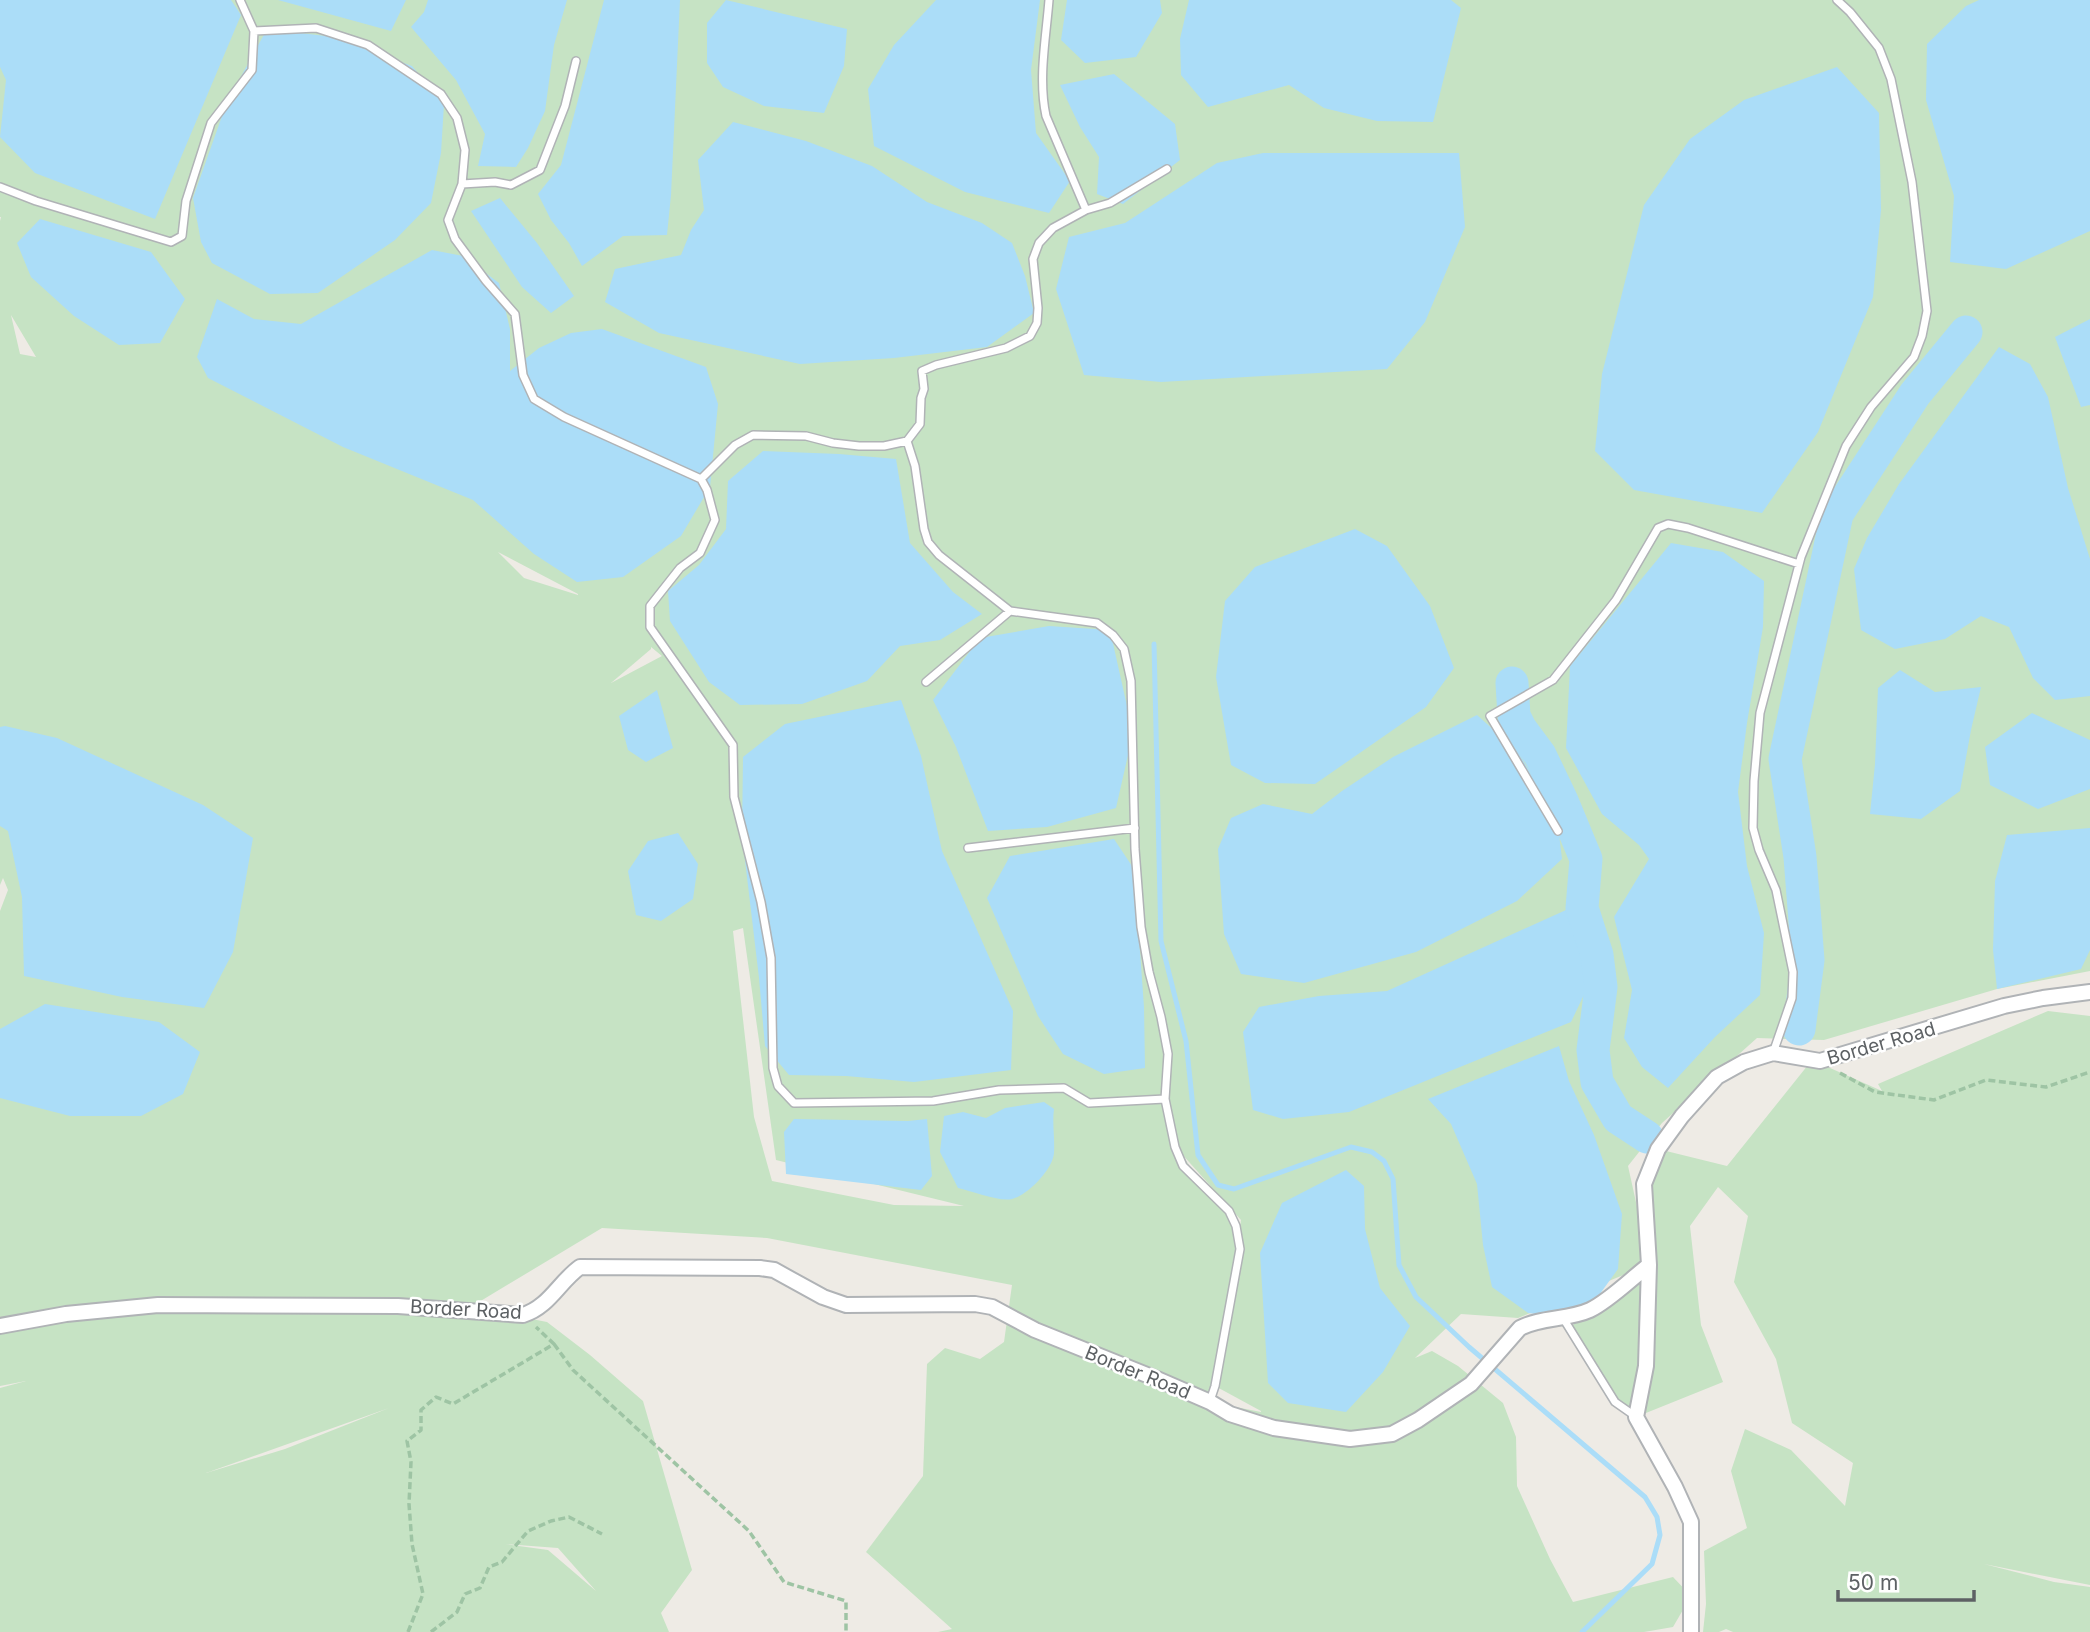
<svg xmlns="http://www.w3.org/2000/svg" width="2090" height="1632" font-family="Inter,sans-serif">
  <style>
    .green { fill: #c6e3c4; fill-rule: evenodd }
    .water { fill: #abddf8 }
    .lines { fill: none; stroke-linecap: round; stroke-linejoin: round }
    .stream { stroke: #abddf8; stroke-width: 5 }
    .river { stroke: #abddf8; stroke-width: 33 }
    .service-casing { stroke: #b0b3b6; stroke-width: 10 }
    .minor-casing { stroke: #b0b3b6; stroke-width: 18 }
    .path { stroke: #9ec4a4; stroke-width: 3.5; stroke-dasharray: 7 3.5; stroke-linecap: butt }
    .service { stroke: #fff; stroke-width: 7 }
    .minor { stroke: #fff; stroke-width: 14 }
    .labels { text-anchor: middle; stroke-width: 5; stroke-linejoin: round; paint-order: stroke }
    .street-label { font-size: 19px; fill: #5d6164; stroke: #fff }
  </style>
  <rect width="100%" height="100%" fill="#eeebe5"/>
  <!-- green -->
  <path class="green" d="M0,0H2090V971L1997,989L1824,1040L1757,1038L1662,1123L1628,1166L1649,1261L1653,1182L1658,1149L1727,1166L1812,1060L1882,1091L1878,1084L2048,1011L2090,1016V1585L1984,1564L2054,1582L2090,1587V1632H1733L1726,1629L1719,1632H1703L1706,1604L1704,1551L1747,1528L1731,1471L1745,1429L1791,1450L1845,1506L1853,1463L1792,1423L1776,1359L1734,1282L1748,1216L1718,1187L1690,1226L1701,1325L1723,1382L1636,1417L1615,1402L1569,1328L1648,1265L1518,1318L1461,1314L1415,1358L1432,1351L1458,1366L1503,1403L1516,1437L1517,1486L1550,1559L1573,1602L1673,1577L1691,1596L1673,1627L1644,1632H938L952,1629L866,1552L923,1476L927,1364L945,1348L980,1359L1004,1342L1012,1285L767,1238L602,1228L474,1305L387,1299L511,1315L547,1322L590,1355L643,1401L692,1570L661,1613L669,1632H0V1388L26,1381L0,1386V911L8,890L3,878L0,885V221L1,217H0ZM11,315L36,357L20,354ZM498,552L578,594V595L524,578ZM651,647L662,656L611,683L651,649ZM743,928L776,1160L964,1206L894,1205L772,1181L754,1117L733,931ZM1181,1153L1241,1220L1238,1242L1229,1211L1206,1190ZM1215,1386L1261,1411V1412L1210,1402ZM389,1408L285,1449L206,1473ZM505,1544L558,1548L596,1591L548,1550Z"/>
  <!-- water -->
  <path class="water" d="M0,0H231L241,15L155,219L35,173L0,137L6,80L0,67Z
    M278,0H406L391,31Z
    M428,0H567L554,45L545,111L528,148L516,167L478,166L485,134L456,80L411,27L424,12Z
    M604,0H680L671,195L667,235L623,236L582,266L569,243L551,220L538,194L561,165Z
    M726,0L847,29L844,66L824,113L764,106L723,87L707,63V23Z
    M936,0H1040L1031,70L1036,133L1070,181L1049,213L965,192L874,146L868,89L894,45Z
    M1067,0H1160L1162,13L1136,57L1085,63L1061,40Z
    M1189,0H1451L1461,8L1433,122L1377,121L1324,108L1289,85L1208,107L1181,75L1180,39Z
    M1979,0H2090V231L2006,269L1950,262L1954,196L1926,100L1927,44L1966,6Z
    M267,29L334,37L412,66L444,104L441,153L431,203L395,240L318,293L270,294L212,263L201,242L193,198L227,102Z
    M1837,67L1879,113L1881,210L1873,297L1818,432L1762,513L1634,490L1595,451L1602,374L1644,205L1690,139L1744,100Z
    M1114,74L1175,124L1180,160L1123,204L1097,194L1099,157L1080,127L1060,85Z
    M733,122L806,141L872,166L927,202L982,223L1012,243L1025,276L1034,313L987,347L894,358L800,364L659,333L605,302L615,269L681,255L691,230L704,210L698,160Z
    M1263,153H1459L1465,227L1425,322L1387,369L1161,382L1084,375L1056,289L1069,237L1125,223L1217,163Z
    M500,198L537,243L574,296L551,313L522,287L471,211Z
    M40,219L151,252L185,299L160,343L119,345L74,316L31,277L17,243Z
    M432,250L463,256L499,283L510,329V371L539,348L571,333L602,329L706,367L718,404L710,487L681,536L623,577L577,582L534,554L473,500L343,447L208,378L197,357L217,299L254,319L301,324Z
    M2090,319V405L2081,407L2055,337Z
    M1999,347L2030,364L2048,397L2068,488L2090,559V696L2055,700L2033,678L2009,627L1981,616L1945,639L1895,649L1861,630L1854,569L1867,538L1899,484Z
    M763,451L839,454L896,459L910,543L953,592L982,614L940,640L900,646L867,681L802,704L740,705L709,682L670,621L668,591L699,565L726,529L728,481Z
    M1355,529L1387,546L1430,606L1454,668L1426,707L1315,784L1265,783L1231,765L1216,677L1225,601L1255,567Z
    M1671,543L1723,552L1764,581L1763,627L1747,723L1738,792L1747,866L1764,933L1760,995L1715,1037L1668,1088L1642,1067L1624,1038L1632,990L1614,917L1649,859L1639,845L1602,814L1566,748L1570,666Z
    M1049,626L1110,630L1133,733L1116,808L1047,827L988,831L956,747L933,700L980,638Z
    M1900,670L1935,692L1981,687L1971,730L1960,791L1921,819L1870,814L1875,764L1878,688Z
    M657,690L673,748L646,762L628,750L619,716Z
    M901,700L921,756L942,851L1013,1011L1011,1070L914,1082L846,1076L789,1075L765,1046L759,978L742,835L743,757L785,724Z
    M2032,713L2090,740V789L2038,809L1990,785L1985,747Z
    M1477,715L1518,752L1557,817L1562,859L1517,901L1416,952L1304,983L1241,974L1224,934L1218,849L1231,818L1263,804L1312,814L1342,791L1393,757Z
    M5,726L57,738L203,805L253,838L233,952L204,1008L122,997L24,976L22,897L8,831L0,826V727Z
    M2090,828V950L2081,969L1997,989L1993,950L1995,881L2007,835Z
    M678,833L698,864L693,899L661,921L636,915L628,871L648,841Z
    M1114,839L1134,869L1144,1007L1145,1068L1104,1074L1063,1054L1038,1016L987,898L1010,856Z
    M1566,910L1592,978L1571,1022L1349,1112L1283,1119L1253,1110L1243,1032L1259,1007L1319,996L1387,991Z
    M45,1004L159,1022L200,1052L183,1094L141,1116H70L0,1098V1029Z
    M1559,1046L1569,1081L1594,1135L1622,1214L1618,1269L1581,1320L1528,1313L1492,1287L1483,1245L1477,1184L1451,1124L1428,1099Z
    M1044,1102L1054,1109C1052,1124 1055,1138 1054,1153C1053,1169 1028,1195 1012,1199C999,1202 972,1191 958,1188L940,1152L944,1116L963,1112L986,1118L1005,1108Z
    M794,1119L908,1121L927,1119L932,1176L921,1190L786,1174L784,1132Z
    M1346,1170L1364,1186L1365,1229L1380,1288L1410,1326L1383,1372L1346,1412L1288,1403L1268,1383L1260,1253L1282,1203Z"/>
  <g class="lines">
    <!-- stream -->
    <path class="stream" d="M1154,644L1161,941L1186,1041L1198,1155L1218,1185L1234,1189L1351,1147L1372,1152L1384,1161L1393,1179L1399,1265L1416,1297L1469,1347L1645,1497L1657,1517L1660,1535L1652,1564L1582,1632"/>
    <!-- river -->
    <path class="river" d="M1512,683L1514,716L1520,728L1540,755L1562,801L1586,859L1582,908L1597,955L1601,987L1593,1050L1597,1082L1618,1118L1647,1137
      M1799,1029L1808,960L1800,857L1785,759L1837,514L1915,394L1966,332"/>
    <defs>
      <path id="service" d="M240,0L254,31L316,28L368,45L441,94L457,118L465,150L462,184L448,220L455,239L486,281L515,314L523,375L534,399L564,417L701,479L707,490L715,520L700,553L680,568L650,606V627L733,745L734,797L761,902L771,958L773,1068L778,1086L794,1103L933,1101L999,1090L1064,1088L1089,1103L1165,1099
        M1049,0C1046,38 1038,79 1046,116L1086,210
        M1167,169L1110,203L1086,210L1053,228L1039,243L1033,259L1038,308L1037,323L1030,336L1006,348L936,365L922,371L924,389L921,398L920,424L907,441L915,466L924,529L928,542L939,555L1010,611L1097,623L1113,635L1124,649L1131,681L1135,849L1141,927L1149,972L1161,1017L1168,1054L1165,1099L1175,1147L1183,1166L1229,1211L1236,1226L1240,1249L1215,1386L1210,1401
        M462,184L495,182L511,185L540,170L565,106L576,61
        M0,187L36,201L171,242L182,236L186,201L211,123L252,70L254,31
        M701,479L735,445L753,435L806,436L833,443L859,446H884L907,441
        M926,682L1010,611
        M1558,831L1490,716L1553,680L1616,600L1658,528L1668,524L1688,528L1799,564
        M968,848L1135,828
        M1773,1053L1792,998L1793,972L1776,890L1759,850L1753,828L1754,781L1760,713L1801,557L1846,446L1871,407L1914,357L1922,336L1927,311L1912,182L1891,79L1879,48L1850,12L1837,0
        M1563,1318L1615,1402L1635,1416"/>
      <path id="minor" d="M1649,1265L1646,1366L1636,1417L1675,1487L1691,1522V1632
        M0,1326L66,1314L158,1305L398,1306L523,1315C549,1307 559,1282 580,1267L760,1268L774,1270L823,1297L846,1305L975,1304L992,1307L1035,1330L1157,1379L1210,1402L1230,1414L1274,1428L1350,1439L1392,1434L1418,1420L1471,1384L1520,1328C1541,1317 1568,1320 1590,1310C1609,1301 1632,1278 1649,1265L1644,1184L1658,1149L1682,1116L1717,1077L1744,1062L1773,1053L1820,1061L2004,1006L2043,998L2090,992"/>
    </defs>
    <!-- service casing -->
    <use href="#service" class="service-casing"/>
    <!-- minor casing -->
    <use href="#minor" class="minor-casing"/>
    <!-- path -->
    <path class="path" d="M1840,1073L1875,1092L1934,1100L1986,1080L2046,1087L2090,1072
      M554,1344L573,1370L749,1531L784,1582L846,1601V1632
      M408,1632L423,1594L412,1544L409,1504L411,1462L407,1441L421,1430V1410L436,1397L453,1404L554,1344L536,1327
      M431,1632L457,1612L465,1594L480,1588L489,1567L502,1562L528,1531L551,1521L569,1517L602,1534"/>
    <!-- service -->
    <use href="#service" class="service"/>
    <!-- minor -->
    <use href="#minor" class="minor"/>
  </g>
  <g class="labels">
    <!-- street labels -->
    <g class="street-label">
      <text transform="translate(1881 1043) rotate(-16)" y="7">Border Road</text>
      <text transform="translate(466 1309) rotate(3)" y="7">Border Road</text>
      <text transform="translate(1138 1372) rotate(22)" y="7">Border Road</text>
    </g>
  </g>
  <!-- scale -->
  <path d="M1838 1590v10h136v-10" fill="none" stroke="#5d6164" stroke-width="3.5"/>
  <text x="1848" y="1590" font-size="21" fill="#5d6164" stroke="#ffffff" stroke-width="5" paint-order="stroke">50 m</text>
</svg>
